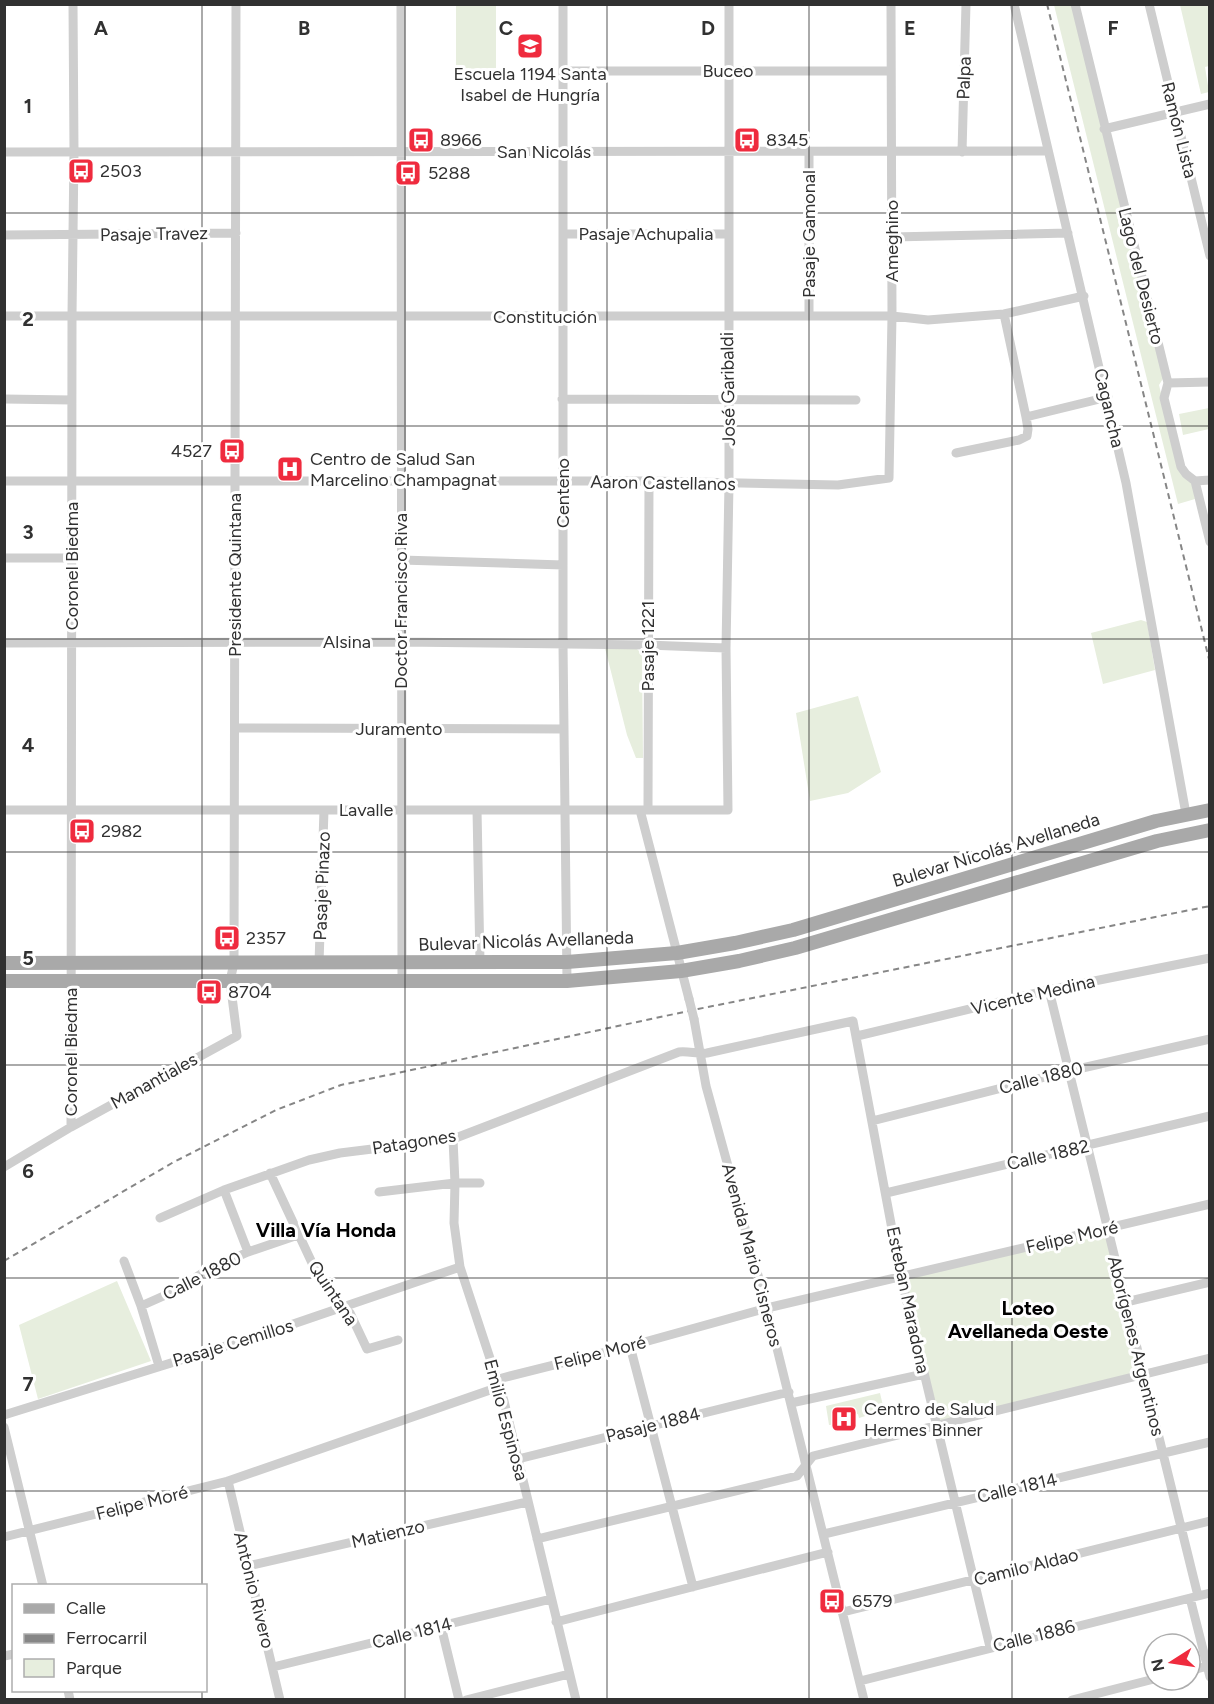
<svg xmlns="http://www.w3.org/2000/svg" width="1214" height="1704" font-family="Figtree,sans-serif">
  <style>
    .green { fill: #e7eede }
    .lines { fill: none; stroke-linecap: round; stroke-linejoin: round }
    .street { stroke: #cecece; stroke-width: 9 }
    .primary { stroke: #a9a9a9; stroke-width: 14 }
    .rail { stroke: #868686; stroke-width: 2; stroke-dasharray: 6 4.5; stroke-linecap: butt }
    .street-bridge { stroke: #cecece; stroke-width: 9 }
    .grid { fill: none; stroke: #313131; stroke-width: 1.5; stroke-opacity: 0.55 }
    .labels { text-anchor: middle; stroke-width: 6; stroke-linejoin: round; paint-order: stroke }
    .street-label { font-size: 18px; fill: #313131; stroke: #fff }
    .poi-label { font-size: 18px; fill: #313131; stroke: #fff; text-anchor: start }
    .neighbourhood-label { font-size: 20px; font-weight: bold; fill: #000; stroke: #fff }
    .grid-label { font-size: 20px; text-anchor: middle; font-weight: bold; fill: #313131; stroke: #fff; stroke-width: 6; stroke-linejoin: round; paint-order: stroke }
  </style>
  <rect width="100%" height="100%" fill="#fff"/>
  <!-- green -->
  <path class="green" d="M456,5H496V68L456,69Z
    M1054,5H1072L1164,377L1159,385L1180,471L1192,482L1195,499L1178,504Z
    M1180,5H1209V66L1205,67L1209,92L1201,94Z
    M1209,408V429L1183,435L1179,414Z
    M1141,620L1147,622L1155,670L1103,684L1091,633Z
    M605,648H636L642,654L643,758H636L627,735Z
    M858,696L881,772L848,793L810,801L796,713Z
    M1108,1228L1144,1374L937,1425L901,1277Z
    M117,1281L151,1361L38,1399L19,1325Z
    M880,1393L884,1410L859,1418L858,1414L837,1419L838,1424L829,1425L826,1406Z"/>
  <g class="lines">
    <!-- street -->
    <path class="street" d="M401,4L402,981
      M563,4V645L567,981
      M1014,4L1126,483L1186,814
      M1075,4L1168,383L1164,398L1181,467L1186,474L1195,481L1210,542
      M1149,4L1210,256
      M564,71H891
      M1104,129L1210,104
      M4,152L1048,151
      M962,152L966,4
      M564,234H728
      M4,235L236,233
      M892,237L1068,233
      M4,316H892L928,320L1004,314L1084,296
      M809,316V151
      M1168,383L1210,382
      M4,399L72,400
      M562,399L856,400
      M1026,417L1108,397
      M956,453L1019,440L1027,436L1028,429L1026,417L1004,314
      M4,481H649L838,485L889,478L892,316L891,4
      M1195,481L1210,480
      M4,558H72
      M401,560L563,565
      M4,643L401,642L647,645L726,648
      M235,728L564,729
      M4,810H728L726,648L729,484V4
      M477,810L480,962
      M640,810L689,999
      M648,810L649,481
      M319,963L324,810
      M1049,990L1198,1596
      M694,1019L706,1086L767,1308L864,1700
      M857,1036L1049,990L1210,958
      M872,1121L1069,1071L1210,1039
      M71,1127L72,316L74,152L73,4
      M453,1139L455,1183L454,1223L460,1267L504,1401L576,1700
      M4,1167L71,1127L237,1036L230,981L234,963L236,4
      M270,1173L313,1265L340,1308L350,1313L367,1349L398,1340
      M224,1190L248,1252
      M379,1192L455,1183H480
      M886,1193L1210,1116
      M160,1218L224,1190L309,1160L340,1153L453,1139L679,1052C689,1051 697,1054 707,1053L853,1021L901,1277L990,1647
      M124,1261L141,1306L159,1366
      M1126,1302L1210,1282
      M141,1306L177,1290L207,1270L248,1252L298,1235
      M630,1346L693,1587
      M791,1403L924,1374
      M4,1415L261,1335L460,1267
      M4,1427L43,1586
      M518,1459L789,1392
      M228,1481L280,1700
      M824,1534L1210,1442
      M4,1537L228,1481L493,1389L499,1385L502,1378L630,1346L767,1308L1210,1204
      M537,1539L797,1476L813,1456L1210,1358
      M248,1566L527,1502
      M1190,1598L1210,1677
      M843,1612L1210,1521
      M556,1622L828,1552
      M441,1626L459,1700
      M4,1656L14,1654
      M273,1667L551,1599
      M1190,1671L1207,1666
      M860,1681L1210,1593
      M68,1690L70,1700
      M466,1700L569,1674
      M1072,1700L1154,1679"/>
    <!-- primary -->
    <path class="primary" d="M4,963L567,962L677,953L735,943L793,930L1156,821L1210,810
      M4,981H567L681,971L739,961L795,948L1157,841L1210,830"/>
    <!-- rail -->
    <path class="rail" d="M1047,4L1210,663
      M4,1261L172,1163L276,1110L341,1085L698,1009L1210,906"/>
    <!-- street-bridge -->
    <path class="street-bridge" d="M689,999L694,1019"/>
  </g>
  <!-- grid -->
  <path class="grid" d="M202,4V1586M405,4V1700M607,4V1700M809,4V1700M1012,4V1700M4,213H1210M4,426H1210M4,639H1210M4,852H1210M4,1065H1210M4,1278H1210M4,1491H1210M202,1690V1700"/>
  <!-- icons -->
  <defs>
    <symbol id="school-square" viewBox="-11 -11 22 22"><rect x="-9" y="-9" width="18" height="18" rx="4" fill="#ef2b3e" stroke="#fff"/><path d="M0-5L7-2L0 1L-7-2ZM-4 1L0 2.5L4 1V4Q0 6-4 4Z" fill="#fff"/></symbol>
    <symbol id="bus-square" viewBox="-11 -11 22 22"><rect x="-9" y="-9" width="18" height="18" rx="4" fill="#ef2b3e" stroke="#fff"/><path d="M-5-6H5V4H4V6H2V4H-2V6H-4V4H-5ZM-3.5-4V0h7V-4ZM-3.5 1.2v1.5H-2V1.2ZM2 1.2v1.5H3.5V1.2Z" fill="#fff"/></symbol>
    <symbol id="hospital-square" viewBox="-11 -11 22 22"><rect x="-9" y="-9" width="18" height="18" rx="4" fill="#ef2b3e" stroke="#fff"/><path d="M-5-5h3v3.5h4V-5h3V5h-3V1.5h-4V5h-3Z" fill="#fff"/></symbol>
  </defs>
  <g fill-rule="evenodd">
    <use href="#school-square" x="515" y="31" width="30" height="30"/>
    <use href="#bus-square" x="406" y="125" width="30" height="30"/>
    <use href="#bus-square" x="732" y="125" width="30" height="30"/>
    <use href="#bus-square" x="66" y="156" width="30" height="30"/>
    <use href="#bus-square" x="393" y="158" width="30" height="30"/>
    <use href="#bus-square" x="217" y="436" width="30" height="30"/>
    <use href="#hospital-square" x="275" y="454" width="30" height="30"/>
    <use href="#bus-square" x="67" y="816" width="30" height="30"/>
    <use href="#bus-square" x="212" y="923" width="30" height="30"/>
    <use href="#bus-square" x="194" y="977" width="30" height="30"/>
    <use href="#hospital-square" x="829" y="1404" width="30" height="30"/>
    <use href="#bus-square" x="817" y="1586" width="30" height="30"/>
  </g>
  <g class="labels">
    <!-- street labels -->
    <g class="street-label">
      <text x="728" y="77">Buceo</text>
      <text transform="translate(964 78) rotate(-88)" y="6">Palpa</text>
      <text transform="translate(1179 130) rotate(76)" y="6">Ramón Lista</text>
      <text x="544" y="158">San Nicolás</text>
      <text transform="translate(154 234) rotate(-1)" y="6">Pasaje Travez</text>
      <text x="646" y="240">Pasaje Achupalia</text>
      <text transform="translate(809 234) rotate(-90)" y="6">Pasaje Gamonal</text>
      <text transform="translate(892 241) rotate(-90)" y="6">Ameghino</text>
      <text transform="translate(1141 276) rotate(76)" y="6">Lago del Desierto</text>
      <text x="545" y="323">Constitución</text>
      <text transform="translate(728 389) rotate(-91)" y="6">José Garibaldi</text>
      <text transform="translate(1109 408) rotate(77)" y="6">Cagancha</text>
      <text transform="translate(663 483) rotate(1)" y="6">Aaron Castellanos</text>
      <text transform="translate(563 493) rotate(-90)" y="6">Centeno</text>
      <text transform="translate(72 566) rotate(-90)" y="6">Coronel Biedma</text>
      <text transform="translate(235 575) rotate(-90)" y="6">Presidente Quintana</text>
      <text transform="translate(401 601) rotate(-90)" y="6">Doctor Francisco Riva</text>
      <text x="347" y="648">Alsina</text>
      <text transform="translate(648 646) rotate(-90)" y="6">Pasaje 1221</text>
      <text x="399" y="735">Juramento</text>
      <text x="366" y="816">Lavalle</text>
      <text transform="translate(996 850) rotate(-17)" y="6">Bulevar Nicolás Avellaneda</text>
      <text transform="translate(322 886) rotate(-88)" y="6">Pasaje Pinazo</text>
      <text transform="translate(526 941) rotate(-2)" y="6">Bulevar Nicolás Avellaneda</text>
      <text transform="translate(1033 995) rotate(-13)" y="6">Vicente Medina</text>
      <text transform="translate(71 1052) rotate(-90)" y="6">Coronel Biedma</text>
      <text transform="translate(1041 1078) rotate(-14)" y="6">Calle 1880</text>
      <text transform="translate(154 1081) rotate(-29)" y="6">Manantiales</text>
      <text transform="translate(414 1142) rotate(-9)" y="6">Patagones</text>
      <text transform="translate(1048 1155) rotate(-13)" y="6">Calle 1882</text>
      <text transform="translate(1072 1237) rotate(-13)" y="6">Felipe Moré</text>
      <text transform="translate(752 1255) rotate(75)" y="6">Avenida Mario Cisneros</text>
      <text transform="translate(202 1276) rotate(-27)" y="6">Calle 1880</text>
      <text transform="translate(333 1293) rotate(56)" y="6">Quintana</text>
      <text transform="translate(908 1300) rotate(78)" y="6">Esteban Maradona</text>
      <text transform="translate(233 1343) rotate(-17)" y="6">Pasaje Cemillos</text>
      <text transform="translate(1136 1346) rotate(76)" y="6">Aborígenes Argentinos</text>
      <text transform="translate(600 1353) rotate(-14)" y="6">Felipe Moré</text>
      <text transform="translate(506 1420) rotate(75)" y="6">Emilio Espinosa</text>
      <text transform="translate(653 1425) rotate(-14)" y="6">Pasaje 1884</text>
      <text transform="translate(1017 1488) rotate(-13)" y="6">Calle 1814</text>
      <text transform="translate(142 1503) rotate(-14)" y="6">Felipe Moré</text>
      <text transform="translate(388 1534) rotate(-13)" y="6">Matienzo</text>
      <text transform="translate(1026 1567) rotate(-14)" y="6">Camilo Aldao</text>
      <text transform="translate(254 1590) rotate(76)" y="6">Antonio Rivero</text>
      <text transform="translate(412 1633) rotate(-14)" y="6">Calle 1814</text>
      <text transform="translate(1034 1636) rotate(-14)" y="6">Calle 1886</text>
    </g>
    <!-- poi labels -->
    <g class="poi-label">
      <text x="530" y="80" text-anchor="middle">Escuela 1194 Santa<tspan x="530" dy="21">Isabel de Hungría</tspan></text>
      <text x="440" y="146">8966</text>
      <text x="766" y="146">8345</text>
      <text x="100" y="177">2503</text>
      <text x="428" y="179">5288</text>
      <text x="212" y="457" text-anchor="end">4527</text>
      <text x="310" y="465">Centro de Salud San<tspan x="310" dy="21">Marcelino Champagnat</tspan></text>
      <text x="101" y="837">2982</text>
      <text x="246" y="944">2357</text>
      <text x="228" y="998">8704</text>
      <text x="864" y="1415">Centro de Salud<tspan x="864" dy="21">Hermes Binner</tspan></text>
      <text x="852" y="1607">6579</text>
    </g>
    <!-- neighbourhood labels -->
    <g class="neighbourhood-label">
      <text x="326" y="1237">Villa Vía Honda</text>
      <text x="1028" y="1315">Loteo<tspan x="1028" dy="23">Avellaneda Oeste</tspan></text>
    </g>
  </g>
  <g class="grid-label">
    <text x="101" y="35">A</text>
    <text x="304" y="35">B</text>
    <text x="506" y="35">C</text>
    <text x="708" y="35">D</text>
    <text x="910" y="35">E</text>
    <text x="1113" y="35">F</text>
    <text x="28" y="113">1</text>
    <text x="28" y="326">2</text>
    <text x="28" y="539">3</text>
    <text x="28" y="752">4</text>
    <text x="28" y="965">5</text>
    <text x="28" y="1178">6</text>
    <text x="28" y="1391">7</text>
  </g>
  <!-- border -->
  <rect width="1214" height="1704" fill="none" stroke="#313131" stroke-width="12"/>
  <!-- legend -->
  <rect x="12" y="1584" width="195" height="108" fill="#ffffff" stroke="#adadad" stroke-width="1.5"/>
  <rect x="24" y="1604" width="30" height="9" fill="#a9a9a9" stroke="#adadad" stroke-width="1.5"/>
  <text x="66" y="1614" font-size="18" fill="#313131">Calle</text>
  <rect x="24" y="1634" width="30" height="9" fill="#868686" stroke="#adadad" stroke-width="1.5"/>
  <text x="66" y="1644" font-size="18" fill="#313131">Ferrocarril</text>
  <rect x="24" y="1659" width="30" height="18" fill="#e7eede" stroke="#adadad" stroke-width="1.5"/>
  <text x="66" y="1674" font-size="18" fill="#313131">Parque</text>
  <!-- north arrow -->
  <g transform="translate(1172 1662) rotate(258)"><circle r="28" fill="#ffffff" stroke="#adadad" stroke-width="1.5"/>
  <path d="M0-4.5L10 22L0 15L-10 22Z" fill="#ef2b3e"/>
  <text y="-9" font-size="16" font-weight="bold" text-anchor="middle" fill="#313131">N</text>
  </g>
</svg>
